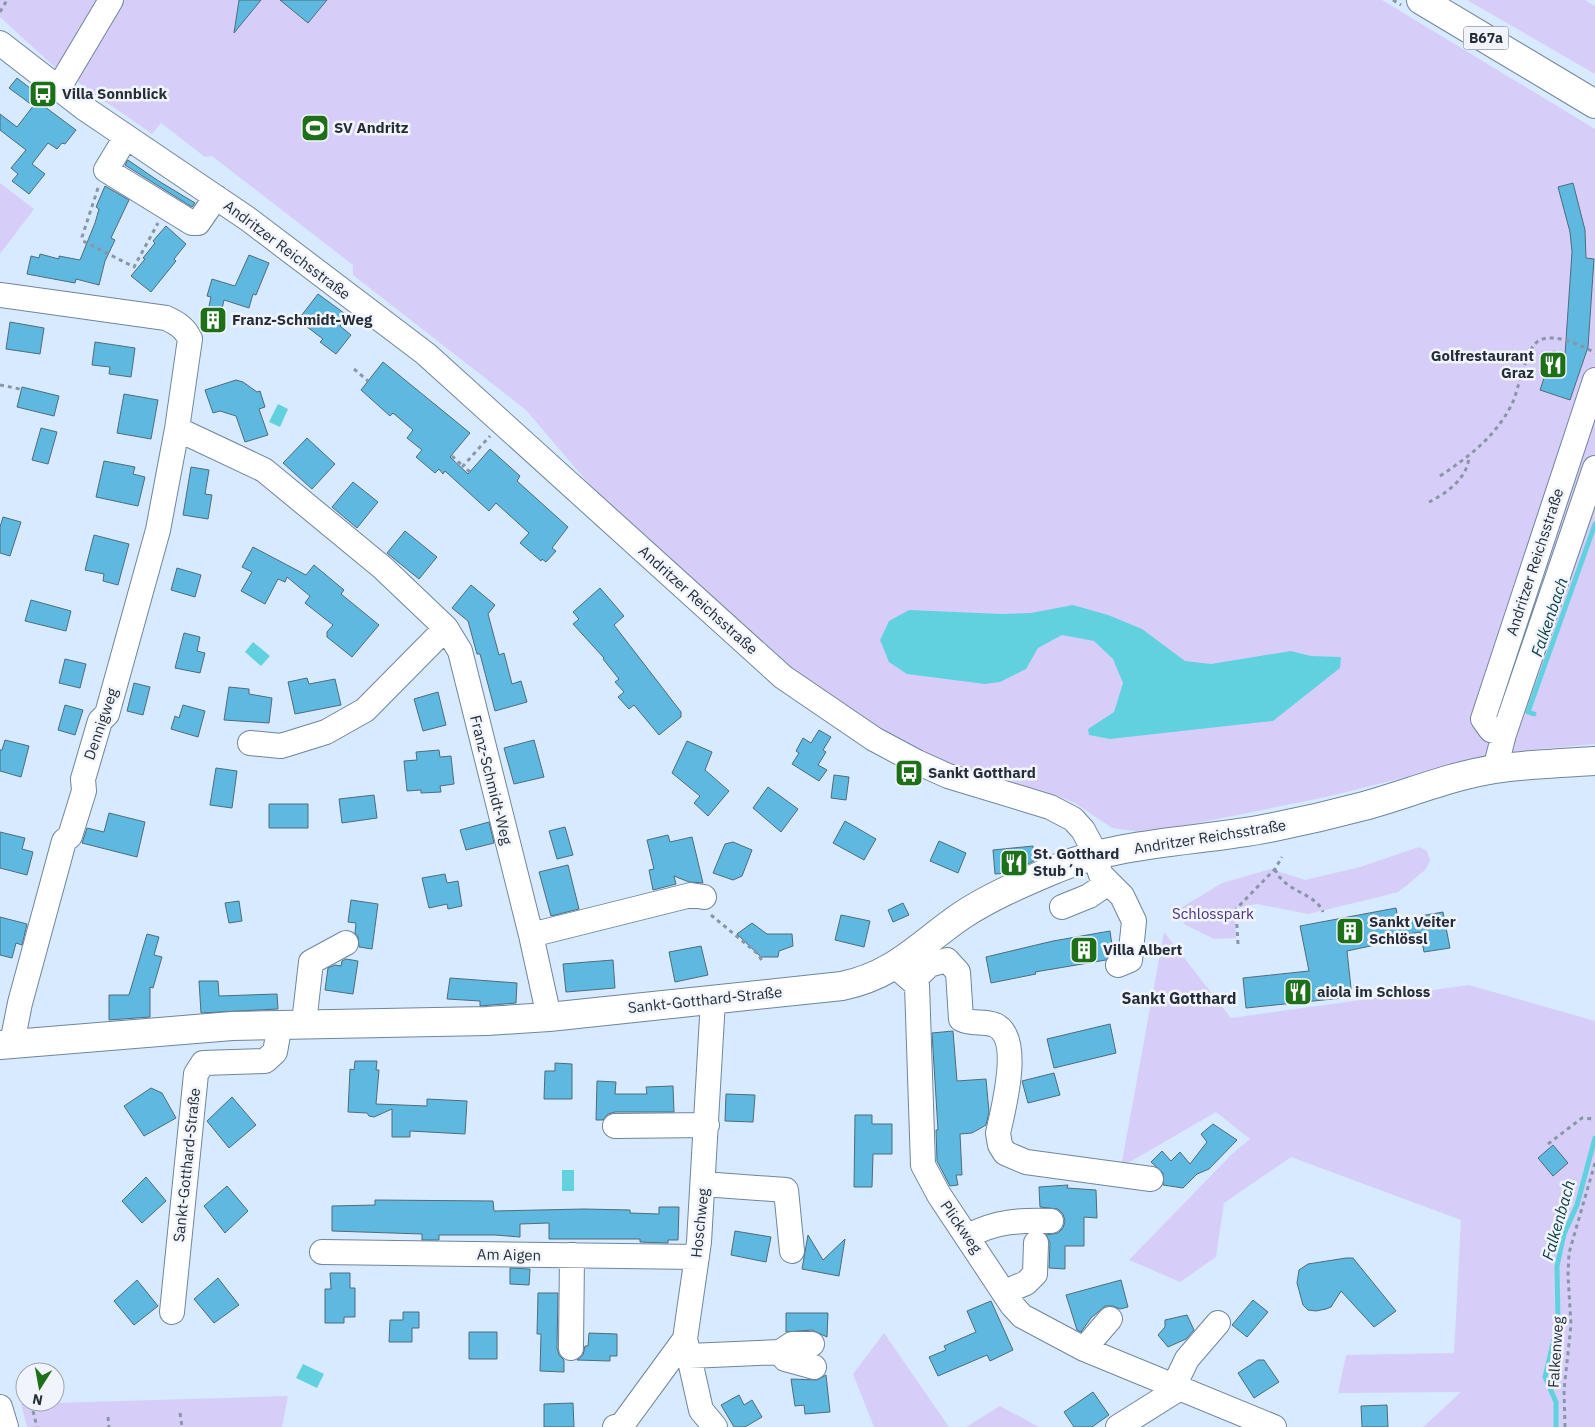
<svg xmlns="http://www.w3.org/2000/svg" width="1595" height="1427" font-family="'IBM Plex Sans',sans-serif">
  <style>
    .green { fill: #d6cef8 }
    .water { fill: #62d1df }
    .lines { fill: none; stroke-linecap: round; stroke-linejoin: round }
    .stream { stroke: #62d1df; stroke-width: 5 }
    .building { fill: #5eb8df; stroke: #4e6d7c }
    .minor-casing { stroke: #6f859c; stroke-width: 26 }
    .major-casing { stroke: #6f859c; stroke-width: 30 }
    .path { stroke: #8896a6; stroke-width: 3; stroke-dasharray: 4 4; stroke-linecap: butt }
    .minor { stroke: #fff; stroke-width: 24 }
    .major { stroke: #fff; stroke-width: 28 }
    .labels { text-anchor: middle; stroke-width: 5; stroke-linejoin: round; paint-order: stroke }
    .shield { fill: #f1f5fb; stroke: #626a72; stroke-width: 1 }
    .shield-label { font-size: 14px; font-weight: bold; fill: #252e38 }
    .poi-label { font-size: 15px; font-weight: bold; fill: #252e38; stroke: #f1f5fb; text-anchor: start }
    .street-label { font-size: 15px; fill: #252e38; stroke: #f1f5fb }
    .park-label { font-size: 15px; fill: #4a3183; stroke: #f1f5fb }
    .water-label { font-size: 16px; font-style: italic; fill: #073d43; stroke: #f1f5fb }
    .neighbourhood-label { font-size: 16px; font-weight: bold; fill: #252e38; stroke: #f1f5fb }
  </style>
  <rect width="100%" height="100%" fill="#d7eaff"/>
  <!-- green -->
  <path class="green" d="M0,0H100L59,71L0,17Z
    M122,0H1382L1595,129V744L1530,750L1511,757H1487L1326,797L1148,833L1112,828L1075,803L1044,791L946,766L915,752L785,666L612,511L526,410L353,275V265L212,156L205,157L161,123L152,134C128,116 103,101 79,83L77,77Z
    M1467,0H1585L1595,6V74Z
    M0,183L34,209L0,254Z
    M1419,847L1427,851L1430,861L1426,869L1406,886L1398,892L1375,898L1308,914L1257,904L1235,908L1236,938L1214,939L1184,924L1181,908L1222,883L1271,869L1305,880L1360,867Z
    M1164,932L1231,1018L1469,985L1595,1021V1427H1423L1461,1392L1338,1393L1346,1355L1454,1353L1461,1220L1291,1157L1224,1203L1216,1257L1180,1282L1129,1260L1232,1154L1250,1139L1216,1112L1121,1167Z
    M884,1333L949,1427H874L853,1374Z
    M288,1396L282,1427H27L21,1404Z
    M1000,1406L1039,1427H966Z"/>
  <!-- water -->
  <path class="water" d="M278,404L288,409L280,427L269,422Z
    M1073,605L1108,615L1142,629L1185,661L1211,664L1291,651L1311,656L1341,657L1340,668L1273,721L1110,739L1089,735L1088,729L1114,712L1123,683L1113,659L1094,641L1062,635L1038,648L1026,669L1000,682L985,684L907,674L889,662L880,640L889,621L909,610L1002,614L1031,613Z
    M253,642L270,656L261,666L245,652Z
    M562,1170H574V1191H562Z
    M303,1364L324,1374L317,1388L296,1378Z"/>
  <g class="lines">
    <!-- stream -->
    <path class="stream" d="M1534,714L1528,712L1595,524
      M1556,1427V1402L1545,1377L1558,1322L1557,1266L1564,1234L1577,1205L1595,1138"/>
  </g>
  <!-- building -->
  <path class="building" d="M239,0H261L234,33Z
    M280,0H327L308,23Z
    M17,78L39,95L32,105L9,88Z
    M37,101L76,130L65,144L62,143L57,149L48,143L32,164L45,174L29,194L12,181L18,174L11,168L26,150L0,130V114L17,127Z
    M128,160L157,180L195,203L192,207L125,165Z
    M1573,183L1585,230L1586,258L1594,259L1588,347L1570,400L1540,390L1553,351L1565,355L1572,252L1570,232L1558,187Z
    M105,186L129,200L111,238L115,240L105,261L99,285L76,279L75,283L27,274L31,256L39,258L40,254L59,259V256L80,260L95,223L99,209L96,207Z
    M166,226L186,244L174,259L176,261L151,292L131,276L145,259L143,258L155,243L153,241Z
    M249,255L269,263L256,295L253,294L249,308L224,300L218,327L205,324L211,297L207,296L212,279L235,286Z
    M318,294L348,316L340,326L351,335L336,354L320,342L323,339L298,320Z
    M10,322L44,328L40,354L6,349Z
    M95,342L135,348L131,377L109,374L110,367L92,365Z
    M383,362L470,433L450,457L468,474L490,449L520,476L517,481L568,527L552,548L556,551L546,562L542,559L541,561L520,543L529,533L496,503L489,511L445,471L443,474L439,469L435,473L416,457L422,450L407,438L413,430L393,413L390,416L361,390Z
    M236,380L243,382L257,392L260,391L265,407L259,409L268,435L245,442L236,416L220,411L213,413L205,390Z
    M22,387L59,396L54,416L17,407Z
    M124,394L158,400L151,439L117,433Z
    M41,428L57,432L48,464L32,460Z
    M307,438L335,464L312,489L283,463Z
    M104,461L135,467L133,474L145,477L138,506L96,497Z
    M191,467L209,470L205,494L212,495L208,519L183,515Z
    M353,482L378,502L357,528L332,507Z
    M3,517L21,522L10,556L0,553V527Z
    M405,531L437,557L419,579L387,553Z
    M94,535L129,544L118,585L103,581L104,574L85,570Z
    M253,547L306,575L314,565L344,590L341,594L379,625L352,657L327,637V632L333,625L305,603L310,596L287,577L285,582L278,579L265,604L241,591L252,572L242,567Z
    M177,568L201,575L195,597L171,590Z
    M471,585L495,605L488,614L499,655L504,653L512,684L521,681L527,702L495,711L480,654H477L468,621L452,608Z
    M600,588L624,616L614,625L681,712V717L659,735L634,705L629,709L618,697L624,692L615,682L619,679L603,659L604,658L573,624L579,619L573,612Z
    M31,600L71,611L66,631L25,621Z
    M184,633L200,637L197,651L205,653L200,673L175,668Z
    M65,659L86,664L80,688L59,683Z
    M307,678L309,684L335,679L341,705L295,714L288,682Z
    M134,683L150,687L143,715L127,711Z
    M229,687L249,689V694L272,698L269,723L224,720Z
    M438,692L446,725L423,731L414,699Z
    M65,705L83,710L75,735L58,730Z
    M183,705L205,711L198,737L171,729L175,716L179,718Z
    M819,730L831,737L823,750L826,752L818,765L827,770L819,781L792,764L799,753L796,751L803,738L811,743Z
    M5,740L29,746L21,777L0,771V750H2Z
    M534,740L544,777L514,784L504,748Z
    M687,741L712,752L705,770L729,791L708,816L694,803L700,796L672,773Z
    M439,750L440,757L451,756L454,784L440,786L441,792L421,793V790L407,791L404,761L417,760L416,752Z
    M216,768L237,771L232,808L210,805Z
    M834,775L849,777L846,800L831,798Z
    M768,787L798,809L781,832L753,808Z
    M374,795L377,818L342,823L339,799Z
    M269,804H308V828H269Z
    M109,813L145,822L137,857L82,843L87,828L104,832Z
    M845,821L876,839L864,860L833,843Z
    M489,822L494,843L466,850L460,830Z
    M565,827L573,855L557,859L549,831Z
    M0,832L25,838L22,849L33,852L27,875L0,868Z
    M668,835L670,842L692,837L703,883L689,882L674,876L676,884L653,890L649,870L654,869L647,840Z
    M939,841L966,853L958,873L930,861Z
    M733,842L752,850L742,876L733,880L713,873L725,844Z
    M1033,846L1034,861L1008,873L995,874L993,850Z
    M568,865L579,909L551,916L539,872Z
    M445,874L447,883L458,881L462,906L448,909L447,904L429,908L422,878Z
    M351,900L378,904L372,949L359,947L358,937L355,933L356,923L348,922Z
    M239,901L242,921L229,923L225,903Z
    M903,903L909,915L893,922L888,910Z
    M1396,908L1398,920L1443,912L1450,948L1424,952L1420,932L1374,940L1375,945L1347,951L1352,997L1246,1008L1243,978L1309,971L1300,926Z
    M841,915L870,921L864,947L835,940Z
    M0,917L27,924L22,945L16,943L12,958L0,955Z
    M752,923L767,934H792L793,946L779,951L778,957H761L737,934Z
    M1110,931L1113,952L1106,960L1035,972L1036,974L991,983L986,957L1053,941Z
    M147,934L159,937L154,955L162,957L153,988L150,987V1017L109,1020V995H129Z
    M701,946L708,975L675,982L669,952Z
    M346,959L358,961L353,994L325,990L328,968L335,965L341,966L342,961Z
    M613,960L615,988L566,992L563,964Z
    M450,978L517,983L516,1003L480,1006V1001L447,999Z
    M199,981H218L219,996L277,994L278,1009L201,1013Z
    M1110,1024L1116,1053L1054,1068L1047,1039Z
    M953,1031L957,1081L986,1079L989,1112L986,1125L972,1133L960,1134L962,1175H956L958,1185L950,1186L937,1161L936,1130H938L932,1033Z
    M355,1061H377L376,1070H379L376,1104L427,1106V1099L467,1101L465,1134L410,1131V1137H392V1109L374,1117L369,1116L367,1113L348,1112L350,1069L354,1070Z
    M555,1063L572,1064V1099H544L545,1071H555Z
    M1054,1073L1060,1095L1028,1103L1022,1081Z
    M597,1081L616,1082L615,1094H647L646,1087L673,1086L674,1112H615L608,1114L603,1120H596Z
    M151,1088L162,1093L176,1118L144,1136L124,1106Z
    M726,1094L755,1095L753,1122L725,1121Z
    M232,1097L256,1125L229,1148L207,1121Z
    M855,1115H872V1124H892V1154H873L872,1187H854Z
    M1213,1124L1237,1140L1209,1169L1197,1174L1183,1188L1163,1185V1173L1151,1162L1162,1151L1171,1161L1180,1152L1190,1164L1207,1142L1201,1134Z
    M1553,1145L1568,1163L1553,1176L1538,1158Z
    M146,1177L166,1201L142,1223L122,1201Z
    M1068,1185L1067,1188L1096,1190L1097,1218L1084,1217V1246H1065V1269L1049,1268L1050,1243L1046,1235L1058,1233L1063,1228L1065,1221L1063,1214L1058,1209L1040,1207L1039,1187Z
    M227,1186L248,1211L225,1233L204,1206Z
    M375,1200L493,1201L494,1211L584,1209L630,1210V1213L659,1214V1207H679L678,1240H668V1243L640,1242V1239H549V1223L520,1224V1237L495,1235H439V1240H422V1234L332,1231V1206L375,1205Z
    M735,1231L771,1237L766,1262L731,1255Z
    M808,1235L823,1260L845,1239L839,1276L802,1269Z
    M1346,1258H1353L1396,1311L1374,1327L1341,1291L1331,1307L1326,1309L1316,1311L1308,1310L1303,1305L1297,1283L1299,1270L1308,1264Z
    M510,1268L530,1269L529,1285L510,1284Z
    M330,1273H350V1288H355V1317H344V1323H325V1289H331Z
    M218,1278L239,1305L214,1323L194,1299Z
    M137,1280L158,1306L134,1325L114,1301Z
    M1121,1280L1128,1307L1120,1309L1113,1306H1105L1091,1318L1081,1332L1077,1330L1066,1295Z
    M538,1293H558L557,1348L559,1355L564,1360V1372L540,1371L541,1334H537Z
    M1253,1300L1268,1312L1247,1337L1232,1325Z
    M991,1301L1013,1350L990,1361L987,1355L938,1376L929,1357L946,1350L944,1346L976,1332L967,1311Z
    M403,1312H419V1328H412V1342H389L390,1320H403Z
    M786,1313H828L827,1337L812,1330L786,1332Z
    M1187,1315L1194,1330L1186,1339L1168,1347L1158,1335L1165,1327V1320Z
    M469,1332H497V1359H469Z
    M589,1333L617,1334V1356H610V1361L577,1360L583,1355L585,1346H588Z
    M1258,1360H1264L1279,1382L1254,1398L1238,1373Z
    M826,1375L830,1412L805,1414L804,1405L795,1406L791,1379L817,1380Z
    M1093,1392L1109,1415L1092,1427H1074L1064,1412Z
    M739,1395L744,1405L752,1400L762,1417L745,1427H734L721,1405Z
    M573,1403L574,1427H544V1404Z
    M1387,1405L1388,1427H1362L1361,1406Z"/>
  <g class="lines">
    <defs>
      <path id="minor" d="M0,43L84,108L248,219L426,354L783,677L874,739L917,762L948,776L1050,807L1073,819L1083,830L1091,845L1101,875L1122,896L1134,921L1130,960L1118,965
        M58,89L111,0
        M126,137L106,170L192,223H198L216,197
        M0,295L166,318C177,323 185,328 190,339L177,429L264,470L383,568L446,628L460,651L531,935L549,1017
        M1504,734L1491,730L1483,719L1595,380
        M250,743L281,746L326,732L365,710L446,628
        M1495,769L1504,734L1595,468
        M1062,907L1089,896L1108,883
        M531,935L691,895L704,897
        M895,966L917,985L923,1165L939,1195L1012,1305L1022,1316L1084,1349L1274,1427
        M913,981L929,965L947,960L958,972L961,1019C972,1025 983,1020 995,1025C1023,1038 1003,1110 998,1133L1000,1145L1005,1153L1026,1162L1151,1179
        M304,1023L311,962L346,943
        M12,1043L20,1003L64,841L70,836L84,791L83,779L100,721L107,714L158,530L177,429
        M615,1126L707,1125
        M703,1184L786,1190L792,1251
        M968,1236C996,1221 1020,1220 1051,1221
        M322,1252L697,1257
        M1005,1292L1026,1283L1035,1274L1036,1243
        M172,1312L196,1074L203,1063L265,1061L275,1052L280,1024
        M686,1343L701,1410L715,1427
        M571,1348L572,1255
        M1084,1349L1110,1319
        M780,1352L785,1359L814,1367
        M689,1356L780,1352L792,1344H812
        M1174,1386L1187,1359L1218,1323
        M0,1407L6,1427
        M615,1427L622,1425L685,1339L699,1242L713,1000
        M1118,1427L1180,1388"/>
      <path id="major" d="M1421,0L1595,104
        M0,1045L232,1026L487,1021L549,1017L842,986C895,975 919,945 961,916C991,896 1025,882 1058,868C1126,840 1203,842 1274,827C1304,821 1334,814 1364,806C1408,794 1450,776 1495,769C1528,764 1562,763 1595,761"/>
    </defs>
    <!-- minor casing -->
    <use href="#minor" class="minor-casing"/>
    <!-- major casing -->
    <use href="#major" class="major-casing"/>
    <!-- path -->
    <path class="path" d="M1393,0L1401,5
      M0,12L7,0
      M98,188L82,237L83,241L134,267L158,223
      M354,369L368,381
      M0,385L20,389
      M452,456L463,466
      M470,472L463,466L490,436
      M1440,476C1470,456 1495,437 1512,404C1519,389 1526,346 1540,340C1555,333 1582,345 1595,353
      M1429,502C1447,493 1468,478 1469,456
      M1275,869C1284,892 1316,893 1323,912
      M711,915L758,954L762,961
      M1238,944L1236,909L1275,869L1282,857
      M1548,1144L1582,1118L1595,1119
      M33,1411L37,1427
      M180,1413L182,1427
      M108,1417L109,1427
      M1565,1427L1564,1390L1571,1325L1568,1275L1569,1253L1595,1163"/>
    <!-- minor -->
    <use href="#minor" class="minor"/>
    <!-- major -->
    <use href="#major" class="major"/>
  </g>
  <!-- icons -->
  <defs>
    <symbol id="bus-square" viewBox="-11 -11 22 22"><rect x="-9" y="-9" width="18" height="18" rx="4" fill="#1e7018" stroke="#f1f5fb"/><path d="M-5-6H5V4H4V6H2V4H-2V6H-4V4H-5ZM-3.5-4V0h7V-4ZM-3.5 1.2v1.5H-2V1.2ZM2 1.2v1.5H3.5V1.2Z" fill="#fff"/></symbol>
    <symbol id="stadium-square" viewBox="-11 -11 22 22"><rect x="-9" y="-9" width="18" height="18" rx="4" fill="#1e7018" stroke="#f1f5fb"/><path d="M0-5a6.5 5 0 1 0 0 10a6.5 5 0 1 0 0-10ZM-3.5-1.8h7v3.6h-7Z" fill="#fff"/></symbol>
    <symbol id="building-square" viewBox="-11 -11 22 22"><rect x="-9" y="-9" width="18" height="18" rx="4" fill="#1e7018" stroke="#f1f5fb"/><path d="M-4-6H4V6H1V3H-1V6H-4ZM-2.5-4.3h1.7v1.8h-1.7ZM.8-4.3h1.7v1.8H.8ZM-2.5-1h1.7V.8h-1.7ZM.8-1h1.7V.8H.8Z" fill="#fff"/></symbol>
    <symbol id="restaurant-square" viewBox="-11 -11 22 22"><rect x="-9" y="-9" width="18" height="18" rx="4" fill="#1e7018" stroke="#f1f5fb"/><path d="M-5-6h1v4h1v-4h1v4h1v-4h1v5L-1.5 .5V6h-2V.5L-5-1ZM5-6V6H3V1.5H1.5Q1.5-4 5-6Z" fill="#fff"/></symbol>
  </defs>
  <g fill-rule="evenodd">
    <use href="#bus-square" x="27" y="78" width="32" height="32"/>
    <use href="#stadium-square" x="299" y="112" width="32" height="32"/>
    <use href="#building-square" x="197" y="304" width="32" height="32"/>
    <use href="#restaurant-square" x="1537" y="349" width="32" height="32"/>
    <use href="#bus-square" x="893" y="757" width="32" height="32"/>
    <use href="#restaurant-square" x="998" y="847" width="32" height="32"/>
    <use href="#building-square" x="1334" y="915" width="32" height="32"/>
    <use href="#building-square" x="1068" y="934" width="32" height="32"/>
    <use href="#restaurant-square" x="1282" y="976" width="32" height="32"/>
  </g>
  <g class="labels">
    <!-- shield labels -->
    <rect class="shield" x="1463.5" y="26.5" width="45" height="23" rx="4"/>
    <g class="shield-label">
      <text x="1486" y="43">B67a</text>
    </g>
    <!-- poi labels -->
    <g class="poi-label">
      <text x="62" y="99">Villa Sonnblick</text>
      <text x="334" y="133">SV Andritz</text>
      <text x="232" y="325">Franz-Schmidt-Weg</text>
      <text x="1534" y="361" text-anchor="end">Golfrestaurant<tspan x="1534" dy="17">Graz</tspan></text>
      <text x="928" y="778">Sankt Gotthard</text>
      <text x="1033" y="859">St. Gotthard<tspan x="1033" dy="17">Stub´n</tspan></text>
      <text x="1369" y="927">Sankt Veiter<tspan x="1369" dy="17">Schlössl</tspan></text>
      <text x="1103" y="955">Villa Albert</text>
      <text x="1317" y="997">aiola im Schloss</text>
    </g>
    <!-- street labels -->
    <g class="street-label">
      <text transform="translate(287 250) rotate(37)" y="5">Andritzer Reichsstraße</text>
      <text transform="translate(1535 562) rotate(-72)" y="5">Andritzer Reichsstraße</text>
      <text transform="translate(698 600) rotate(42)" y="5">Andritzer Reichsstraße</text>
      <text transform="translate(101 724) rotate(-71)" y="5">Dennigweg</text>
      <text transform="translate(491 780) rotate(76)" y="5">Franz-Schmidt-Weg</text>
      <text transform="translate(1210 837) rotate(-9)" y="5">Andritzer Reichsstraße</text>
      <text transform="translate(705 1000) rotate(-6)" y="5">Sankt-Gotthard-Straße</text>
      <text transform="translate(187 1165) rotate(-84)" y="5">Sankt-Gotthard-Straße</text>
      <text transform="translate(700 1223) rotate(-84)" y="5">Hoschweg</text>
      <text transform="translate(961 1227) rotate(55)" y="5">Plickweg</text>
      <text transform="translate(509 1255) rotate(1)" y="5">Am Aigen</text>
      <text transform="translate(1556 1352) rotate(-86)" y="5">Falkenweg</text>
    </g>
    <!-- park labels -->
    <g class="park-label">
      <text x="1213" y="919">Schlosspark</text>
    </g>
    <!-- water labels -->
    <g class="water-label">
      <text transform="translate(1549 617) rotate(-71)" y="6">Falkenbach</text>
      <text transform="translate(1558 1220) rotate(-74)" y="6">Falkenbach</text>
    </g>
    <!-- neighbourhood labels -->
    <g class="neighbourhood-label">
      <text x="1179" y="1004">Sankt Gotthard</text>
    </g>
  </g>
  <!-- north arrow -->
  <g transform="translate(40 1387) rotate(191)"><circle r="24" fill="#f1f5fb" stroke="#9fa5ad"/>
  <path d="M0-4L9 19L0 12L-9 19Z" fill="#1e7018"/>
  <text y="-8" font-size="14" font-weight="bold" text-anchor="middle" fill="#252e38">N</text>
  </g>
</svg>
